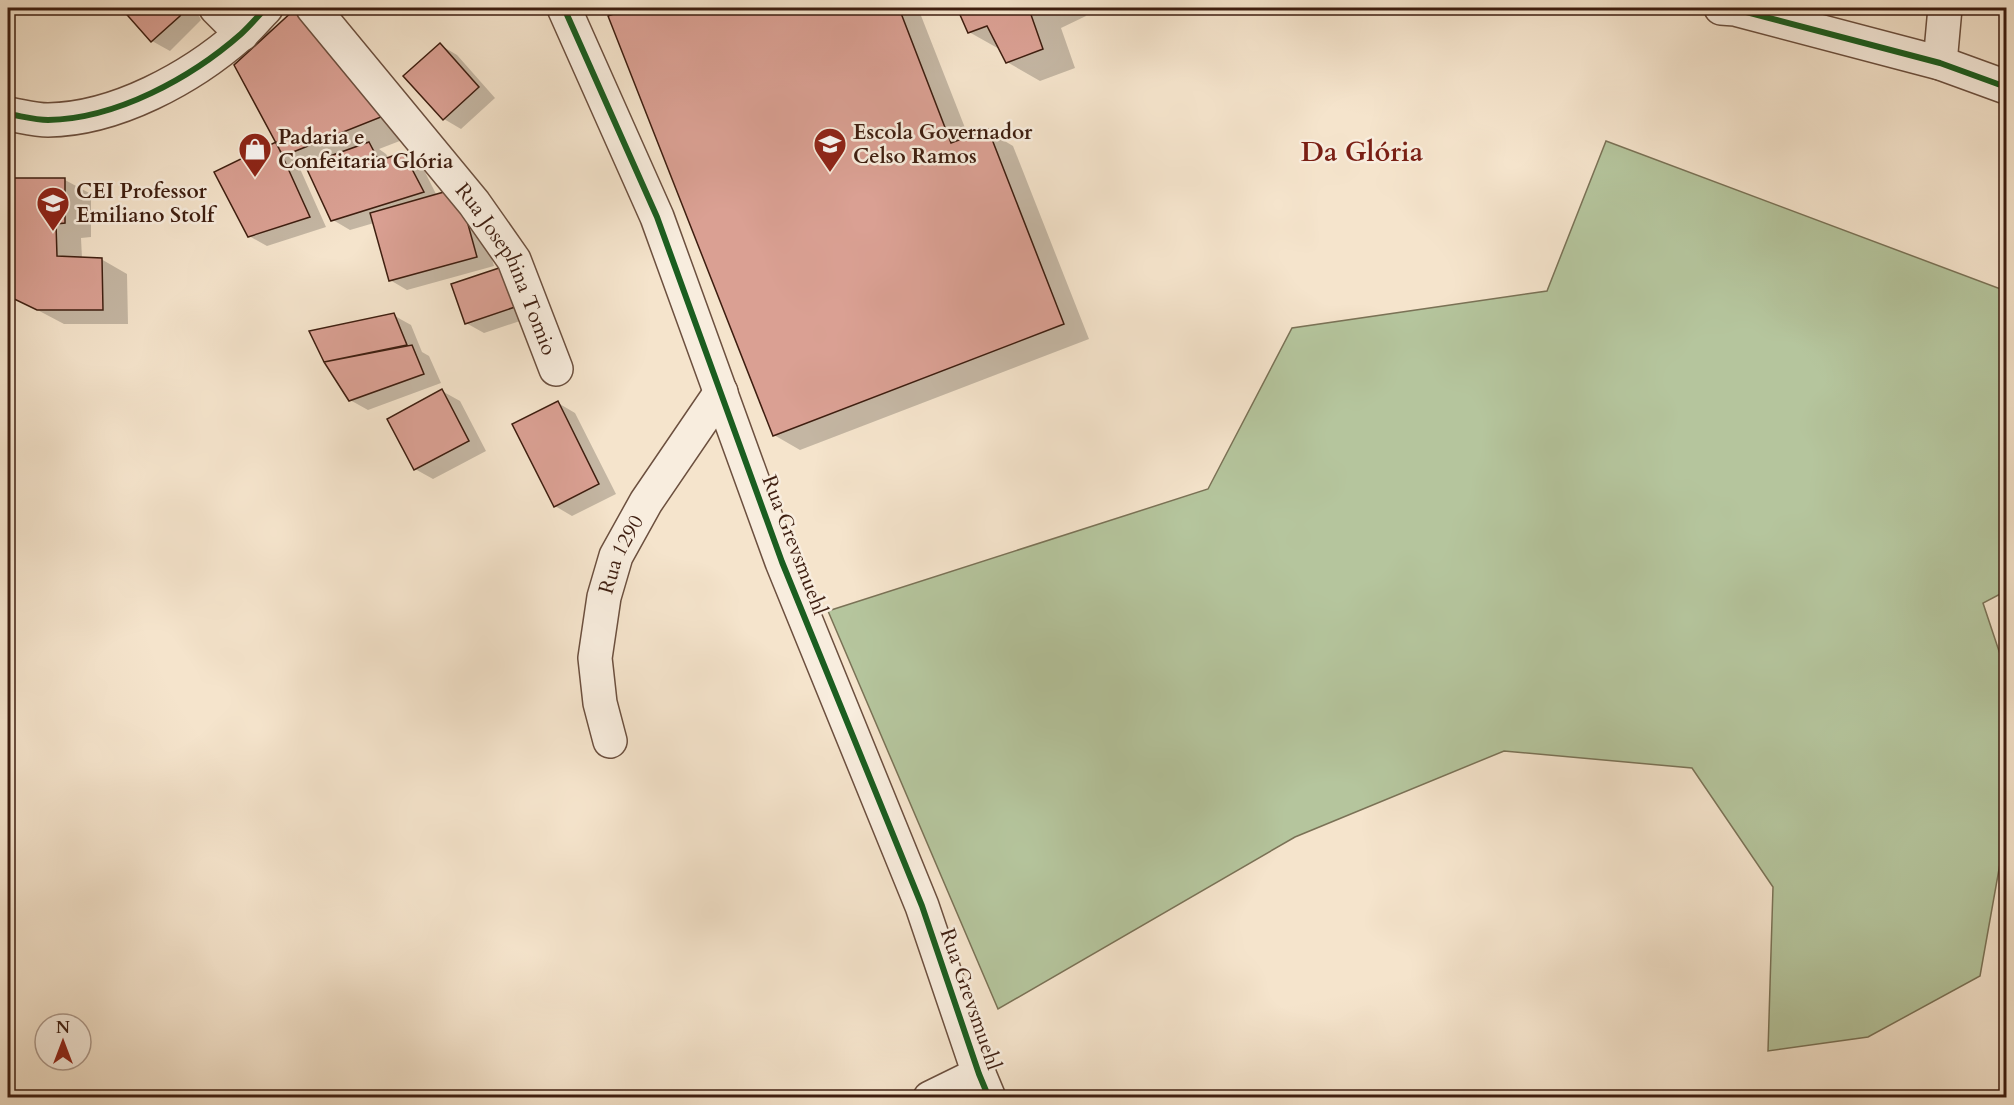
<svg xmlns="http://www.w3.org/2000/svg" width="2014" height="1105" font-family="Cardo,serif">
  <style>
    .green { fill: #b5c59d; stroke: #7a7256; stroke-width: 1.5 }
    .shadow { fill: #0003 }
    .building { fill: #daa093; stroke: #3e1e10; stroke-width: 1.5 }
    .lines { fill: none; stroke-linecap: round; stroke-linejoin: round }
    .minor-casing { stroke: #6c503f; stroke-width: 36 }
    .minor { stroke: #f8edde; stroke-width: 33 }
    .cycleway-casing { stroke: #f8edde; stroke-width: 10 }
    .cycleway { stroke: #1b5e20; stroke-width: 6 }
    .labels { text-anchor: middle; stroke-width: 5; stroke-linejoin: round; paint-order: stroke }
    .poi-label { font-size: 21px; font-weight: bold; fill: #3e1e10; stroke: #f8edde; text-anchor: start }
    .street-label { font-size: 21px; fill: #3e1e10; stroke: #f8edde }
    .district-label { font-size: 27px; font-weight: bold; fill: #7a1f14; stroke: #f8edde }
  </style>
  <rect width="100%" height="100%" fill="#f5e4cc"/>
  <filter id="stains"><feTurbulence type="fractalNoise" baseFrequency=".00333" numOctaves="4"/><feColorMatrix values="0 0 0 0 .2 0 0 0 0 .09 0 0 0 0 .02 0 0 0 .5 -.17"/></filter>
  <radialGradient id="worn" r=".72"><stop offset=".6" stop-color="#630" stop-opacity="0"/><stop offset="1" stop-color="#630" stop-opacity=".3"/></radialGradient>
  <!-- green -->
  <path class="green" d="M1606,141L2006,291V591L1983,603L2006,672V830L1980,976L1868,1037L1768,1051L1773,887L1692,768L1504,751L1295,837L998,1009L828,611L1208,489L1292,328L1547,291Z"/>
  <!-- shadow -->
  <path class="shadow" d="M123,8H195L201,20L170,51L152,41Z
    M634,8H918L969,138L988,131L1013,146L1089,339L800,450L774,435L610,17Z
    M959,8H1082L1086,16L1061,28L1075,68L1040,81L1007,62L1001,50L969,32Z
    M295,11L423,132L379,149L386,154L389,159L403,154L421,164L437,196L475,200L494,266L407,290L390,280L374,223L350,230L333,220L309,169L297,162L326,227L267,246L249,236L277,143Z
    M440,45L457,55L495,98L461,129L444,119Z
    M8,180H65L91,194V237L81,238L82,258L101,259L127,274L128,324H64L9,295L8,287Z
    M505,267L535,316L484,333L466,323Z
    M8,303L13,323H8Z
    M393,315L411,325L422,352L429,356L441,383L368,410L350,400L325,361Z
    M442,391L460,401L486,451L433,479L415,469Z
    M558,403L575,413L616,494L572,516L555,506Z"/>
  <!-- building -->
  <path class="building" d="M121,8H184V9L180,16L151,42Z
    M630,8H899L951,143L988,129L1064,324L773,436L608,16Z
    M957,8H1032L1029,9L1043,49L1006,63L987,26L968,33Z
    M295,9L391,113L283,156L234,65Z
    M440,43L479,87L443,120L403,76Z
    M276,142L310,217L248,237L214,172Z
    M369,142L379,161L403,152L424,192L331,221L305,165Z
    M8,178H65V223L56,224L57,256L102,258L103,310H37L8,296Z
    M458,188L477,257L389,281L370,213Z
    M505,266L518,306L465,324L451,284Z
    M394,313L407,345L324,362L309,331Z
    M412,345L424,374L349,401L324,362Z
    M442,389L469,441L414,470L387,419Z
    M558,401L599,484L554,507L512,424Z"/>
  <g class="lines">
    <defs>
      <g id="minor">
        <path d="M216,8L242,34"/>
        <path id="s1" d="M313,8L474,203L514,260L556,369"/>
        <path d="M564,8L657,217L782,562L922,906L979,1074L989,1098"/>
        <path d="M1721,8L1735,9L1940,63L2006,87"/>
        <path d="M1940,63L1945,8"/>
        <path d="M8,114C21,116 35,120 48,120C116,119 191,78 241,34C250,26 258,16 266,8"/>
        <path id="s2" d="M610,741L600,703L595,658L604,597L616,556L646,502L721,392"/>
        <path d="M930,1098L979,1074"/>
      </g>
    </defs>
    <!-- minor casing -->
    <use href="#minor" class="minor-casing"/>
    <!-- minor -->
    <use href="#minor" class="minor"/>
    <defs>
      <path id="cycleway" d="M564,8L657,217L782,562L922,906L979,1074L989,1098
        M1721,8L1735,9L1940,63L2006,87
        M8,114C21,116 35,120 48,120C116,119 191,78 241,34C250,26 258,16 266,8"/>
    </defs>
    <!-- cycleway casing -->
    <use href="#cycleway" class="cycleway-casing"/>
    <!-- cycleway -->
    <use href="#cycleway" class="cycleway"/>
  </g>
  <!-- icons -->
  <defs>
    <symbol id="school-pin" viewBox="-11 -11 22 30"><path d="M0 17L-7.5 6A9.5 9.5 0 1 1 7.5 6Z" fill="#8f2418" stroke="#f8edde"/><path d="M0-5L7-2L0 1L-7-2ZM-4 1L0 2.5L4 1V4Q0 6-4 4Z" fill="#fff"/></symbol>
    <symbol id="shop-pin" viewBox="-11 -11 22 30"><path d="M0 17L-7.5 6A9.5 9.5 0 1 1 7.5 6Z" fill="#8f2418" stroke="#f8edde"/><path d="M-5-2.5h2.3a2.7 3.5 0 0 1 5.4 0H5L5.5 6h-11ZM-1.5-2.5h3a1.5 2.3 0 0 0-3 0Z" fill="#fff"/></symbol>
  </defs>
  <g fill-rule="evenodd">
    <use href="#school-pin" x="811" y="125" width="38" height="52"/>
    <use href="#shop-pin" x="236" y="130" width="38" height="52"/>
    <use href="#school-pin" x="34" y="184" width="38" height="52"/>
  </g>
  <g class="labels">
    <!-- poi labels -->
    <g class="poi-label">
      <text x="853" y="139">Escola Governador<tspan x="853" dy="24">Celso Ramos</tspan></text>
      <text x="278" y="144">Padaria e<tspan x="278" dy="24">Confeitaria Glória</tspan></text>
      <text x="76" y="198">CEI Professor<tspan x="76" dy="24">Emiliano Stolf</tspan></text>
    </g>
    <!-- street labels -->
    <g class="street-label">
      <text dy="7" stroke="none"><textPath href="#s1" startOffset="327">Rua Josephina Tomio</textPath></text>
      <text transform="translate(795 545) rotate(69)" y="7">Rua Grevsmuehl</text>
      <text dy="7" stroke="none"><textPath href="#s2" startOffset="192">Rua 1290</textPath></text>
      <text transform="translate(971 999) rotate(71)" y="7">Rua Grevsmuehl</text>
    </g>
    <!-- district labels -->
    <g class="district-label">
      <text x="1362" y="161">Da Glória</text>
    </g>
  </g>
  <!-- margin -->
  <rect width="2014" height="1105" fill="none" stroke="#f5e4cc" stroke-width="30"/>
  <rect x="9" y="9" width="1996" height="1087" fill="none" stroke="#3e1e10" stroke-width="3"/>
  <rect x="15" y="15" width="1984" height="1075" fill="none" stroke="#3e1e10" stroke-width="1.5"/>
  <!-- north arrow -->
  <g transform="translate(63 1042)"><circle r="28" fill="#f8edde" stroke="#ae9a8c" stroke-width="1.5"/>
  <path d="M0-4.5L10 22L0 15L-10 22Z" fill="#8f2418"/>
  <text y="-9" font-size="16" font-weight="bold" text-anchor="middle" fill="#3e1e10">N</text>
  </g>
  <rect width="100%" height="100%" filter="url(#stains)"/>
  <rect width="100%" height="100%" fill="url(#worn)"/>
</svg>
